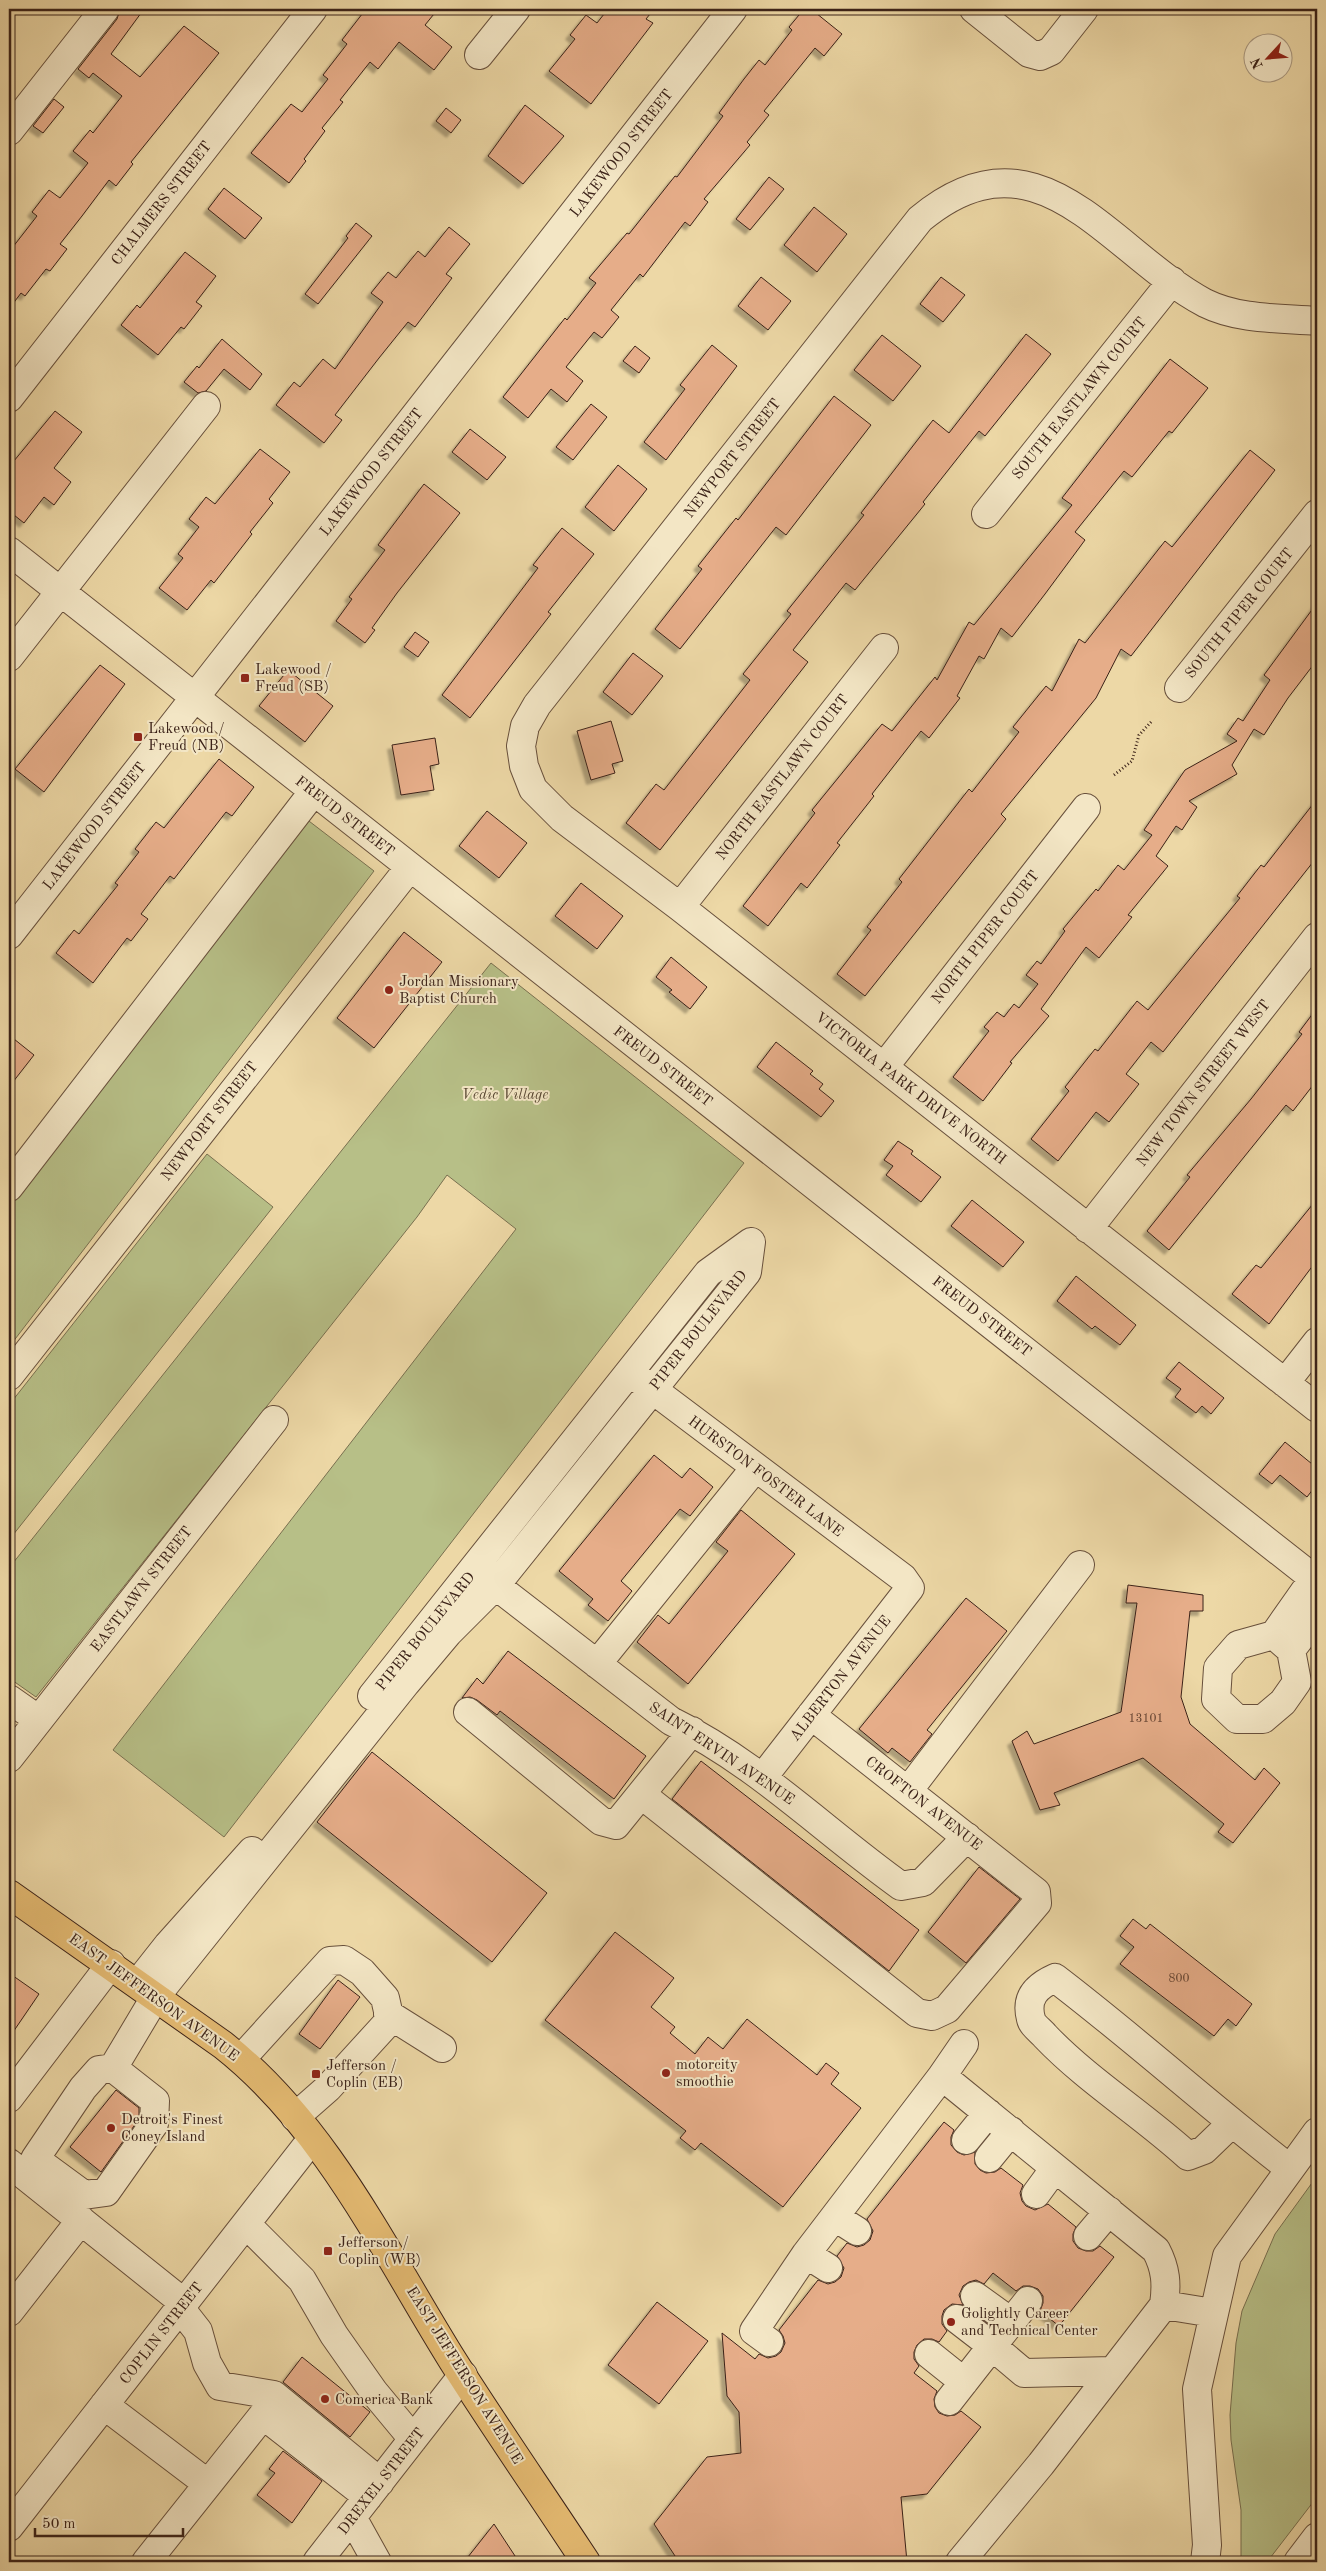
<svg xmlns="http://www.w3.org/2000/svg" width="1326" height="2571" font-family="'Old Standard TT',serif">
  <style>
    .green { fill: #b7bf87; stroke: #797050 }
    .building { fill: #e6ad89; stroke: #3b2218; filter: url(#shadow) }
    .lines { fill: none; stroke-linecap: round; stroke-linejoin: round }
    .minor-casing { stroke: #68503c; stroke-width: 30 }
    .major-casing { stroke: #3b2218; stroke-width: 30 }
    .path { stroke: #3b2218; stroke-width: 3; stroke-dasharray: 1 2.5; stroke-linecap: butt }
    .minor { stroke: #f3e6c5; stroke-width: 28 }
    .major { stroke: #e6bc73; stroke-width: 28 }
    .poi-dot { fill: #8f2418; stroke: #f3e6c5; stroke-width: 2 }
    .labels { text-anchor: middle; stroke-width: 4; stroke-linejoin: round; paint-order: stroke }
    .number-label { font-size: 12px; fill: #664534 }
    .street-label { font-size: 15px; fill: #3b2218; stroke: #f3e6c5 }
    .poi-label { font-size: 15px; fill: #3b2218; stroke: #f3e6c5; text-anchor: start }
    .park-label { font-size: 15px; font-style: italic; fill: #5a4934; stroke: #f3e6c5 }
  </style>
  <defs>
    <filter id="shadow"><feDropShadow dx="-4.5" dy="4.5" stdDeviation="1" flood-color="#0004"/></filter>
  </defs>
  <rect width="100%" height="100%" fill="#edd8a6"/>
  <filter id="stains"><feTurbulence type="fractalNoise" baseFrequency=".004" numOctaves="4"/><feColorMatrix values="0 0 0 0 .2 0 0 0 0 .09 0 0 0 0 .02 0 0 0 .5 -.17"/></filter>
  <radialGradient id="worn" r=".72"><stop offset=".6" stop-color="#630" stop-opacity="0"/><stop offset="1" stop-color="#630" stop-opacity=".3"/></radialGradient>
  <!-- green -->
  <path class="green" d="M305,818L374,871L9,1347V1204Z
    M491,963L744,1163L224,1837L113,1750L516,1229L447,1175L417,1217L36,1697L9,1678V1568Z
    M207,1154L273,1207L9,1540V1405Z
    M1317,2176V2497L1267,2562H1241V2510L1231,2440L1230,2415L1236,2343L1242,2311L1275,2234Z"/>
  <!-- building -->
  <path class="building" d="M120,9H144L111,54L140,77L184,26L219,53L131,162L133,164L116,186L109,180L82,216L60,244L67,249L50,271L46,269L25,296L21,293L9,309V252L37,216L32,212L49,190L60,198L88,163L73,151L90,130L93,133L122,96L93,73L89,78L78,69L117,19Z
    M366,9H438L425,25L452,47L434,70L399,42L378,69L370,62L340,100L343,102L322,128L325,131L304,159L306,161L289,183L251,153L291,104L302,112L328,79L323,75L347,44L342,40Z
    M608,9H654L646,19L653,23L591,104L549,71L575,39L570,35L586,15L597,23Z
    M804,9H811L842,34L824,56L815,48L764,111L769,115L747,142L750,145L704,199L708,202L690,226L685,222L643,277L640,274L611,310L619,317L602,338L594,332L566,367L583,381L567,402L551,389L528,418L503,397L565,318L567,320L596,283L589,278L627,233L629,234L675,176L677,177L723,116L719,113L744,79L759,60L765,65L792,30L789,27Z
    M54,99L64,107L43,133L33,126Z
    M525,105L564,136L523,184L488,156Z
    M446,108L461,120L451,133L436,121Z
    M769,177L784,189L750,230L736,219Z
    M224,188L262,218L245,239L208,209Z
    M814,207L847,234L817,272L784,245Z
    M356,223L372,236L318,304L305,294L348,238L346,236Z
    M449,227L470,244L446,274L452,278L415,327L408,322L379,358L335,415L342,420L324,443L276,405L294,382L300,387L323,359L335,369L383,302L371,293L388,272L396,278L418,251L425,257Z
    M185,252L216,276L196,302L202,306L184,329L181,327L158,355L121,325L137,305L140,308Z
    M761,277L791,301L768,330L738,306Z
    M941,277L965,295L943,322L920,304Z
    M1026,334L1051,354L985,436L979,431L923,502L925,504L855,590L846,583L793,650L808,662L660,850L626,823L656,784L664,790L750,680L743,674L791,614L787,611L864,515L861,513L933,420L949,433Z
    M882,335L921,366L893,401L854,370Z
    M222,339L262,374L250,390L224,369L206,391L198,393L184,382L197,366L199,368Z
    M712,345L737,366L666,460L644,442L685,389L680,385Z
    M635,346L650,358L639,373L623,361Z
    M1170,359L1208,388L1172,433L1169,431L1132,477L1124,471L1075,532L1085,540L1045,594L1012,637L1001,628L984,659L979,656L957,696L960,698L929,738L921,731L872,794L874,796L837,843L840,845L807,888L801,883L768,926L743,906L815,813L812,810L882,724L892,731L935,677L937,680L969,622L974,625L1072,505L1062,498Z
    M834,396L871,425L786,535L776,527L680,649L655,629L702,569L698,566L736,518L738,520Z
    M591,404L607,417L573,460L556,447Z
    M55,411L82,432L54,468L71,482L54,505L44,497L24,523L9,511V467Z
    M470,429L506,457L487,480L452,452Z
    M260,449L290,472L269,499L273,503L250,532L252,534L214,583L211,580L187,610L159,588L183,558L178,554L199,527L189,519L206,497L215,504Z
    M1250,450L1275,470L1131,656L1121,649L1096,698L1001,814L1006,819L865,996L837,974L871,930L867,927L902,882L899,879L969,789L972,792L1019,732L1013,727L1046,686L1052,691L1079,639L1085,643L1165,541L1172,547Z
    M618,465L647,489L614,531L585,507Z
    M424,484L460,513L397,593L372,628L375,630L365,643L336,621L352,599L349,597L385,550L378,545Z
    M562,528L594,554L548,612L551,614L470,718L442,695L538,568L533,565Z
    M1317,603V660L1288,698L1264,735L1254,729L1232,765L1237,774L1189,801L1197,807L1182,830L1176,826L1156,856L1168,866L1128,915L1132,917L1099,958L1086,947L1041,1009L1049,1016L1010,1062L1012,1063L983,1101L953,1077L989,1031L984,1027L997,1012L1004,1017L1014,1004L1019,1008L1038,984L1026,975L1037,961L1041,964L1065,931L1063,929L1096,889L1098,891L1118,865L1124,870L1152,835L1144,830L1185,770L1237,741L1227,734L1238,718L1243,721L1270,680L1264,675Z
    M415,632L429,642L418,657L404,647Z
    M633,653L663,676L632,715L603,692Z
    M100,665L125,684L44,792L15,769Z
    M288,670L333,706L305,742L259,706Z
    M611,721L623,761L612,764L615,773L591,780L577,731Z
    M435,738L439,764L430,766L434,790L401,795L392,745Z
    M219,759L254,787L232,816L226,812L174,879L170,876L141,914L148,919L131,941L127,938L93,983L56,953L74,930L79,934L118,885L115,883L139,852L135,849L156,822L164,828Z
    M1317,799V857L1163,1052L1151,1042L1126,1074L1139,1084L1109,1122L1096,1112L1058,1161L1031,1139L1069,1091L1065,1087L1095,1049L1098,1051L1137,1001L1148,1010L1240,898L1237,896L1261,865L1264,867Z
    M487,811L527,843L499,878L459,846Z
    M581,883L623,916L597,949L555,916Z
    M404,932L442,962L374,1048L337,1018Z
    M671,957L707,987L690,1009L669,992L672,990L656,977Z
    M1317,1008V1080L1293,1111L1286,1105L1169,1250L1147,1231L1190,1177L1187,1175L1251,1099L1302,1034L1299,1032Z
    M9,1035L34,1055L9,1087Z
    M776,1042L813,1071L810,1074L823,1084L819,1089L834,1101L821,1117L757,1067Z
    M898,1141L913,1151L911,1154L941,1177L921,1202L886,1175L893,1166L884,1160Z
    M1317,1199V1260L1269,1324L1232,1294L1256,1265L1261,1268Z
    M972,1200L1024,1242L1003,1267L951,1226Z
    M1076,1276L1136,1325L1120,1345L1095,1326L1092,1329L1057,1301Z
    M1179,1362L1224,1398L1211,1414L1202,1406L1196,1413L1175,1397L1181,1389L1166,1378Z
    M1285,1442L1317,1468V1484L1307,1497L1280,1475L1272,1484L1259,1474Z
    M654,1455L682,1478L690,1468L713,1487L690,1516L680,1509L621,1581L632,1591L608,1621L588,1605L593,1599L559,1571Z
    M741,1510L795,1554L688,1684L637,1642L658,1615L669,1624L728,1551L716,1542Z
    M1128,1585L1203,1595V1611H1190L1181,1697L1190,1724L1255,1780L1264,1768L1280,1783L1233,1843L1218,1832L1224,1824L1143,1758L1054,1793L1060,1805L1040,1810L1012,1741L1027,1731L1034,1744L1121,1712L1137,1603H1126Z
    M966,1598L1007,1631L927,1730L932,1734L910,1762L892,1748L888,1753L859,1729Z
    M508,1651L646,1756L614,1799L500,1711L497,1715L477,1700L470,1697L462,1698L477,1678L483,1684Z
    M372,1752L547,1893L492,1962L317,1822Z
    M701,1761L919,1930L889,1971L672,1799Z
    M979,1867L1020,1899L966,1963L928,1932Z
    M1133,1919L1146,1929L1150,1924L1252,2004L1236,2026L1228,2019L1214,2036L1120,1964L1134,1947L1120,1936Z
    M615,1932L674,1978L651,2007L675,2027L670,2033L695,2054L708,2037L723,2049L747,2019L817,2075L826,2063L839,2073L831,2084L861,2108L783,2207L701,2143L695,2150L680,2138L686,2131L545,2020Z
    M9,1973L39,1994L9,2038Z
    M338,1980L360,1997L320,2049L299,2034Z
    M116,2090L139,2108V2119L101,2172L70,2147Z
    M944,2122L954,2130L951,2137V2145L957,2152L964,2155L975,2152V2164L980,2170L986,2173L995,2172L1001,2168L1023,2185L1020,2193L1022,2201L1026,2206L1035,2210L1048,2204L1076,2227L1073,2234V2241L1078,2248L1086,2251H1093L1100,2246L1114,2257L1059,2326L1040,2311L1043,2303V2296L1038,2289L1030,2286H1023L1016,2291L993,2273L984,2284L976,2280L969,2282L963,2286L959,2295L963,2305L952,2304L944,2310L942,2316V2324L947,2331L939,2342L932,2339H924L917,2345L914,2352V2359L919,2366L914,2373L937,2391L934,2399L935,2407L939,2413L947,2416L955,2415L961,2411L981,2427L927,2494L901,2497L907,2562H679L654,2524L707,2457L741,2453L739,2412L727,2396L722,2333L755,2359L759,2354L768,2358L776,2356L781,2352L785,2343L783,2336L779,2330L818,2280L828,2284L835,2282L841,2277L844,2268L837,2256L847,2243L857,2247L864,2245L870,2240L873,2231L867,2219Z
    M657,2302L708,2341L659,2404L608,2365Z
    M302,2357L370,2412L350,2437L283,2382Z
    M283,2451L322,2481L292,2523L257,2495L275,2473L269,2469Z
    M494,2524L519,2562H464Z"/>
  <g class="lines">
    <defs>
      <path id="minor" d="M974,9L1029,53L1040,56L1051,51L1084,9
        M479,55L516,9
        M9,131L105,9
        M1317,321C1281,318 1239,320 1205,303C1109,252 1039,120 920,219L537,705L525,726L521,746L524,766L533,789L562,818L680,907L1317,1408
        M9,398L313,9
        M986,514L1172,281
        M9,551L1317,1581
        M9,657L206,406
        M1179,688L1317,514
        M680,907L884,648
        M9,935L733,9
        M884,1067L1086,808
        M9,1187L314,791
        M1088,1229L1317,937
        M9,1376L410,867
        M636,1377L903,1578L910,1588L763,1777
        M1285,1383L1317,1342
        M482,1575L671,1721C757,1763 824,1831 901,1886L923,1882L967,1837
        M1274,1635L1291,1650L1297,1682L1283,1702L1263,1719H1237L1216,1699L1218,1668L1238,1645L1274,1635L1314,1578
        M1291,1650L1317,1616
        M597,1664L755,1468
        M372,1696L708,1273L751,1242
        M9,1699L39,1720
        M468,1712L601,1821L616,1825L692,1731
        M9,1758L274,1420
        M908,1791L1080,1565
        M642,1795L917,2013L932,2016L947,2009L1037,1903L1036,1892L811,1715
        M138,1983L168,1945L252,1851
        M388,2014L442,2048
        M241,2059L330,1961L344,1960L362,1972L385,1998L390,2020L328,2088L295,2117
        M113,2068L155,2101L154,2124L106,2192L84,2195L35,2159L83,2088L99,2070L113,2068L156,1996L406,1683L448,1633L495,1586L747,1272L751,1242
        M942,2076L964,2044
        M9,2098L111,1964
        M1232,2123L1204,2150L1188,2156C1142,2114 1088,2081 1045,2036C1041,2031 1032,2025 1031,2019C1025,1997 1037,1986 1055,1978C1135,2039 1210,2107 1289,2168
        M966,2140L988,2113
        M989,2158L1011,2131
        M9,2163L184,2303
        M1036,2194L1055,2168
        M835,2217L857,2231
        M246,2224L302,2280L334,2335L374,2392L413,2439
        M1088,2236L1109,2211
        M806,2254L828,2268
        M975,2296L1011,2322
        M180,2308L198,2331L207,2363L220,2386L274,2395L380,2482
        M9,2312L81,2220
        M957,2319L992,2346L1028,2301
        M769,2342L754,2331L806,2254L942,2076L1156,2250C1166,2269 1167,2284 1164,2305
        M929,2354L964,2382
        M949,2401L992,2346L1024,2373L1113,2371
        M104,2405L208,2484
        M352,2517L377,2562
        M9,2527L312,2139
        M146,2562L263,2415L368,2497
        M317,2562L463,2375
        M960,2562L1041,2464L1164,2305L1213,2313
        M1205,2562L1207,2545L1197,2389L1227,2256L1317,2132
        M1298,2562L1317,2537"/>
      <path id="major" d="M9,1894L223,2045C326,2126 385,2252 453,2361C496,2429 542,2495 586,2562"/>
    </defs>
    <!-- minor casing -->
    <use href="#minor" class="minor-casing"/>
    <!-- major casing -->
    <use href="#major" class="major-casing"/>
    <!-- path -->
    <path class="path" d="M1114,775L1132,761L1139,735L1152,721"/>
    <!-- minor -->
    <use href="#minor" class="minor"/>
    <!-- major -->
    <use href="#major" class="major"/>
  </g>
  <!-- markers -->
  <g class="poi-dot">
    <rect x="240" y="673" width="10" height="10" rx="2.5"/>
    <rect x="133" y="732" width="10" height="10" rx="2.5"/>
    <circle cx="389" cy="990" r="5"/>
    <circle cx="666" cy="2073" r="5"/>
    <rect x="311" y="2069" width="10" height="10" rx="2.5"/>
    <circle cx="111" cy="2128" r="5"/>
    <rect x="323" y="2246" width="10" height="10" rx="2.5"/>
    <circle cx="951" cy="2322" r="5"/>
    <circle cx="325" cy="2399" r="5"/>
  </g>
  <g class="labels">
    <!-- number labels -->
    <g class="number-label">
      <text x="1146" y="1722">13101</text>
      <text x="1179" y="1982">800</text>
    </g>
    <!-- street labels -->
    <g class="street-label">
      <text transform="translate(621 153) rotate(-52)" y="5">LAKEWOOD STREET</text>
      <text transform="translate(161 203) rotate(-52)" y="5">CHALMERS STREET</text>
      <text transform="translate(1079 398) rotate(-51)" y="5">SOUTH EASTLAWN COURT</text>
      <text transform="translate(732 458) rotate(-52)" y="5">NEWPORT STREET</text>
      <text transform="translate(371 472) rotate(-52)" y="5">LAKEWOOD STREET</text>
      <text transform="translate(1239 613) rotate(-51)" y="5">SOUTH PIPER COURT</text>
      <text transform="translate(782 777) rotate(-52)" y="5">NORTH EASTLAWN COURT</text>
      <text transform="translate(345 816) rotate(38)" y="5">FREUD STREET</text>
      <text transform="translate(94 826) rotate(-52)" y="5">LAKEWOOD STREET</text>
      <text transform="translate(985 937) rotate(-52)" y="5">NORTH PIPER COURT</text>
      <text transform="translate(663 1066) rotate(38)" y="5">FREUD STREET</text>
      <text transform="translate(1203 1083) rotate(-52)" y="5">NEW TOWN STREET WEST</text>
      <text transform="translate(911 1088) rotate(38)" y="5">VICTORIA PARK DRIVE NORTH</text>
      <text transform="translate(209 1121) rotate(-52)" y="5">NEWPORT STREET</text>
      <text transform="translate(982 1316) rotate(38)" y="5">FREUD STREET</text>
      <text transform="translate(698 1330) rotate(-52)" y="5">PIPER BOULEVARD</text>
      <text transform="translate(766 1476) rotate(37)" y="5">HURSTON FOSTER LANE</text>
      <text transform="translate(141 1589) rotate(-52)" y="5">EASTLAWN STREET</text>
      <text transform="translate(425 1631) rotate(-51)" y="5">PIPER BOULEVARD</text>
      <text transform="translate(840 1678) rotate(-52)" y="5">ALBERTON AVENUE</text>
      <text transform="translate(722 1753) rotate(34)" y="5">SAINT ERVIN AVENUE</text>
      <text transform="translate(924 1803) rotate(38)" y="5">CROFTON AVENUE</text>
      <text transform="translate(154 1997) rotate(36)" y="5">EAST JEFFERSON AVENUE</text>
      <text transform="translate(161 2333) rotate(-52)" y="5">COPLIN STREET</text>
      <text transform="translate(465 2375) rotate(58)" y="5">EAST JEFFERSON AVENUE</text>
      <text transform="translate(381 2481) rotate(-52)" y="5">DREXEL STREET</text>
    </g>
    <!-- poi labels -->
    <g class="poi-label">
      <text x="255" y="674">Lakewood /<tspan x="255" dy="17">Freud (SB)</tspan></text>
      <text x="148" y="733">Lakewood /<tspan x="148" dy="17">Freud (NB)</tspan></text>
      <text x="399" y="986">Jordan Missionary<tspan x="399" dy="17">Baptist Church</tspan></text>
      <text x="676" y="2069">motorcity<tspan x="676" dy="17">smoothie</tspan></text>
      <text x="326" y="2070">Jefferson /<tspan x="326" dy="17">Coplin (EB)</tspan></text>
      <text x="121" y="2124">Detroit's Finest<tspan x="121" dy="17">Coney Island</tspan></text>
      <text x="338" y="2247">Jefferson /<tspan x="338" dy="17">Coplin (WB)</tspan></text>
      <text x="961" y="2318">Golightly Career<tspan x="961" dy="17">and Technical Center</tspan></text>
      <text x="335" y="2404">Comerica Bank</text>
    </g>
    <!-- park labels -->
    <g class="park-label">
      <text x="505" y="1099">Vedic Village</text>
    </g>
  </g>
  <!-- margin -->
  <rect width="1326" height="2571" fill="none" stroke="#edd8a6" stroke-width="30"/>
  <rect x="10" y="10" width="1306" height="2551" fill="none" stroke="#3b2218" stroke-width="2.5"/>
  <rect x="15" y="15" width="1296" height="2541" fill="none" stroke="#3b2218"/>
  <!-- north arrow -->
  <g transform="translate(1268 58) rotate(244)"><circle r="24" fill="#f3e6c5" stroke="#a99880"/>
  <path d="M0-4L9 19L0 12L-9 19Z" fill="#8f2418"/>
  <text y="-8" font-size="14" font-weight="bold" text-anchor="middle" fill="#3b2218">N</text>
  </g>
  <!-- scale -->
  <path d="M35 2528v8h148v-8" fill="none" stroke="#3b2218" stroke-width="2.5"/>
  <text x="42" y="2528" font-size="15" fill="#3b2218" stroke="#f3e6c5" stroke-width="4" paint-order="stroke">50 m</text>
  <rect width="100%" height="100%" filter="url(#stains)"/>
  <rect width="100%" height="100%" fill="url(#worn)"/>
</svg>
